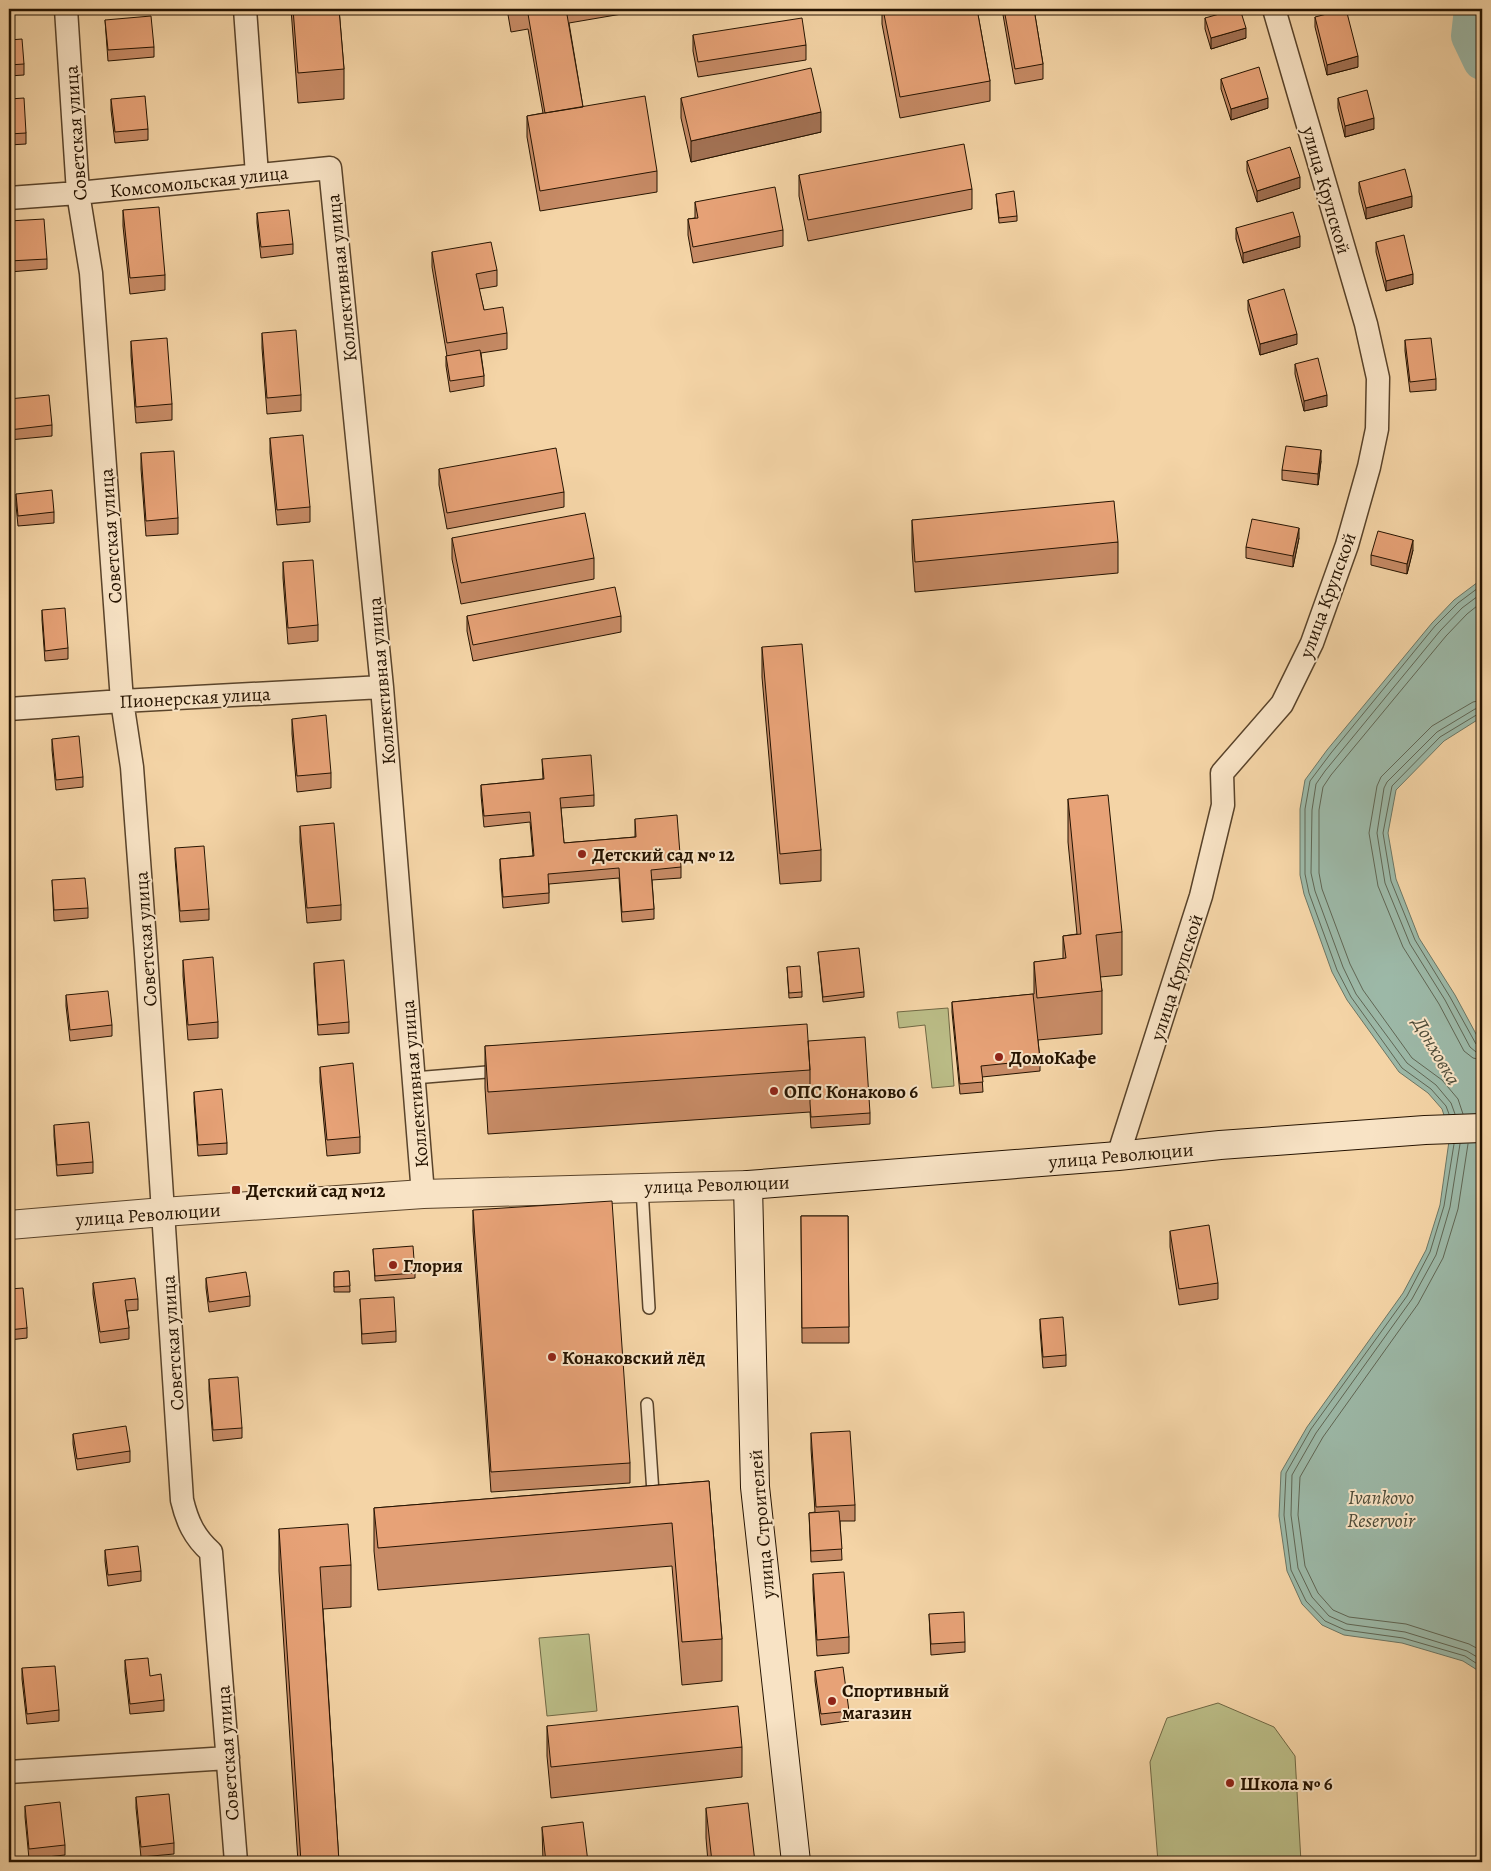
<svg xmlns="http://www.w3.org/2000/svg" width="1491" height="1871" font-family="Alegreya,serif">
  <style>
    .green { fill: #bbbd87; stroke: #706844 }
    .water { fill: #9cb8a7; stroke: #6c7664 }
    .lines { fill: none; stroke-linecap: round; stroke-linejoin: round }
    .shore { stroke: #606654; stroke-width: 1 }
    .river { stroke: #9cb8a7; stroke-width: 38 }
    .service-casing { stroke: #59432a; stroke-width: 14 }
    .minor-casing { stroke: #59432a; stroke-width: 25 }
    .tertiary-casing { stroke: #59432a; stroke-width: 30 }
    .secondary-casing { stroke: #251300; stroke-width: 30 }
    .service { stroke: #f8e3c5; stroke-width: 11 }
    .minor { stroke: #f8e3c5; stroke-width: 22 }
    .tertiary { stroke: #f8e3c5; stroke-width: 28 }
    .secondary { stroke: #f8e3c5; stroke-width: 28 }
    .wall { fill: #c78b66; stroke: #251300 }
    .shaded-wall { fill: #a27153; stroke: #251300 }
    .building { fill: #e7a277; stroke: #251300 }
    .poi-dot { fill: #8f2418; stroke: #f8e3c5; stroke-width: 2 }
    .labels { text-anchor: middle; stroke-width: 4; stroke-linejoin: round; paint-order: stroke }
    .street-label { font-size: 19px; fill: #251300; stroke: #f8e3c5 }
    .poi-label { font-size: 19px; font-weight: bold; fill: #251300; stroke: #f8e3c5; text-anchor: start }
    .water-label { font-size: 20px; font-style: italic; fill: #4f4d3a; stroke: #f8e3c5 }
  </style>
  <rect width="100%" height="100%" fill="#f4d4a6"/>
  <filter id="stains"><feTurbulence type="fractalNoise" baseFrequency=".004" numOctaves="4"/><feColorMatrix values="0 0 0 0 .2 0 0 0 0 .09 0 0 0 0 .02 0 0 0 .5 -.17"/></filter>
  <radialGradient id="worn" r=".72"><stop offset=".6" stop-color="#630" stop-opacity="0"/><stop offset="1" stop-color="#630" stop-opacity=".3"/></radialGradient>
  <!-- green -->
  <path class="green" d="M948,1008L954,1086L932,1088L925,1025L899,1028L897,1012Z
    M589,1634L597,1711L547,1716L539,1638Z
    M1218,1703L1274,1727L1295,1756L1301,1862H1158L1150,1762L1167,1718Z"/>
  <!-- water -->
  <path class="water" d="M1482,579V717L1444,741L1396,790L1388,833L1396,879L1419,938L1455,995L1482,1045V1673L1463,1661L1402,1643L1344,1635L1322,1625L1302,1604L1287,1571L1279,1516L1281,1472L1307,1427L1403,1293L1426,1250L1440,1205L1450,1134L1442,1109L1428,1093L1399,1072L1347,1000L1332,972L1304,894L1300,875V809L1305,780L1327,750L1432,623L1454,600Z"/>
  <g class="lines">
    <!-- shore -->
    <path class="shore" d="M1482,700L1473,702L1432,726L1381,777L1377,786L1369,833L1378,886L1403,947L1439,1004L1464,1051L1473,1058L1482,1060
      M1482,707L1475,709L1437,732L1387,782L1384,788L1377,833L1385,883L1410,944L1445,1000L1470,1047L1476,1052L1482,1053
      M1482,714H1478L1440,737L1392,786L1383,833L1391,881L1415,940L1450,997L1476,1044L1482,1046
      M1449,1114L1446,1106L1431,1089L1402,1068L1351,997L1337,970L1309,893L1305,874V809L1310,781L1331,753L1435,626L1458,603L1482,585
      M1455,1114L1451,1103L1436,1085L1407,1063L1356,994L1343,967L1315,891L1311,873L1312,810L1316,784L1325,771L1440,631L1462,608L1482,593
      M1463,1114L1458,1099L1442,1080L1412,1058L1363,990L1350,964L1322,889L1319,873V810L1323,787L1331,775L1446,636L1467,614L1482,602
      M1454,1144L1444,1206L1430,1252L1407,1296L1311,1429L1286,1473L1284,1515L1291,1570L1306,1601L1325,1621L1345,1630L1403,1638L1465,1656L1482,1667
      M1460,1144L1450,1207L1436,1255L1412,1299L1316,1433L1292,1475L1291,1515L1298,1568L1312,1597L1329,1616L1347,1624L1405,1632L1467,1651L1482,1660
      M1468,1144L1458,1209L1443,1258L1418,1304L1323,1437L1300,1477L1298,1515L1305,1566L1318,1593L1333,1610L1349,1617L1406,1624L1469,1644L1482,1651"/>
    <!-- river -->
    <path class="river" d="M1473,9L1470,36L1482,61"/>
    <defs>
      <path id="service" d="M414,1078L499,1071
        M642,1188L649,1308
        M647,1404L653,1493"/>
      <path id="minor" d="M66,9L78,193L91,273L122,701L132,767L146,954L182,1500C187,1521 194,1537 211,1552L236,1862
        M245,9L257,175
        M9,198L78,193L330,168L382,687L423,1194
        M9,709L122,701L382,687
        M1118,1156L1201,896L1223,805L1222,773L1282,704L1312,643L1347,545L1369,467L1377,429L1378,378L1366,324L1274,9
        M9,1772L228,1758"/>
      <path id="tertiary" d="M9,1225L163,1212L423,1194L748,1185"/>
      <path id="secondary" d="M796,1862L755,1487L748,1185L1118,1156L1220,1145L1425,1130L1482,1128"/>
    </defs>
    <!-- service casing -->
    <use href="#service" class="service-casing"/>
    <!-- minor casing -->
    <use href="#minor" class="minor-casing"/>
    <!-- tertiary casing -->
    <use href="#tertiary" class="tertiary-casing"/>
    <!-- secondary casing -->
    <use href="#secondary" class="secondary-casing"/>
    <!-- service -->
    <use href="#service" class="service"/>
    <!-- minor -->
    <use href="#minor" class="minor"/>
    <!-- tertiary -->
    <use href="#tertiary" class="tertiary"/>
    <!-- secondary -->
    <use href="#secondary" class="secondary"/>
  </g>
  <!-- wall -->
  <path class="wall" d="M291,9H339L344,69V99L298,103Z
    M507,9H651L569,23L583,107L657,171V192L540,211L527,137V116L543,113L528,29L511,32Z
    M882,9H977L990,81V101L900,118L882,24Z
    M1002,9H1034L1043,64V79L1015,84Z
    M1315,17L1358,67L1327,75L1315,27Z
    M1205,18L1246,38L1211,49L1205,29Z
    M105,20L154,47V57L108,61Z
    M693,35L806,45V60L698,77L693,51Z
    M9,40L24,64V75L9,76Z
    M1221,79L1268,108L1231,120L1221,89Z
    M681,98L821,132L691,162L681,118Z
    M1338,98L1374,129L1345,137L1338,108Z
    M9,99L26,133V144L9,145Z
    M111,99L148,129V140L115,143L111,110Z
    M1247,161L1300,188L1257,202L1247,171Z
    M799,175L972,189V209L808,241L799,196Z
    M1359,182L1412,207L1366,219L1359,192Z
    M996,194L1017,216V221L999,223Z
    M695,202L783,230V246L693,263L688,235V219L695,218Z
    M123,210L165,275V290L130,294L123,226Z
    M257,213L293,244V254L261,258L257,223Z
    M9,221L47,259V269L9,272Z
    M1236,228L1300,247L1243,263L1236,239Z
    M1376,242L1413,284L1386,291L1376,252Z
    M432,252L497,270V286L479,289L484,310L507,333V349L481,353L484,376V386L450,392L446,366V356H447L432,267Z
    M1248,300L1297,344L1260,355L1248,310Z
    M262,333L301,395V411L267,414L262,348Z
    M1405,340L1436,379V390L1410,392L1405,351Z
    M131,341L172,404V420L136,423L131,356Z
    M1295,364L1327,406L1304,411L1295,374Z
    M9,399L52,425V436L9,440Z
    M270,438L310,507V522L277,525L270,453Z
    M141,453L178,518V534L146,536L141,469Z
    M1321,461L1318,485L1282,480V470Z
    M439,469L564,492V507L447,529L439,485Z
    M16,494L54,512V523L18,526L16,505Z
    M912,520L1118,542V573L915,592L912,550Z
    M452,538L594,558V579L461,604L452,559Z
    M1299,538L1293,567L1246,558V547Z
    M1413,550L1407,574L1371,565V555Z
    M283,562L318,625V641L288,644L283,578Z
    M42,610L68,648V659L45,661L42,620Z
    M467,616H621V632L473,661L467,631Z
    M762,647L821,850V881L780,884L762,677Z
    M292,719L331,773V788L297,792L292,734Z
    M52,739L83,777V787L56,790L52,750Z
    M542,759L594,795V806L561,808L564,843L635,837V819L681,867V878L652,880L654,909V919L622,922L619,878L549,884V903L503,908L500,869V859L533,856L530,822L484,827L481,795V785L543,779Z
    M1068,799L1122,932V975L1100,977L1102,991V1034L1038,1040L1040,1060V1071L982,1077L983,1092L960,1094L952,1012V1002L1034,994V962L1063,959V936L1077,934L1068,842Z
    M300,826L341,905V920L307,923L300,842Z
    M175,848L209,909V920L180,922L175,858Z
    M52,880L88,908V918L54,921Z
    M818,952L864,992V997L823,1002Z
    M183,960L218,1022V1038L188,1040L183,976Z
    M314,963L349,1022V1033L318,1035L314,973Z
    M787,967L802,992V997L789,998Z
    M66,995L112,1025V1036L70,1041L66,1006Z
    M808,1041L870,1113V1124L811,1128L810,1112L488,1134L485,1088V1046Z
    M320,1067L360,1137V1153L327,1156L320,1082Z
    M194,1092L227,1143V1154L198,1156L194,1102Z
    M54,1125L93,1162V1173L57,1176L54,1136Z
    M473,1210L630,1463V1483L491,1492L473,1231Z
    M801,1216H848L849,1343H802Z
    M1170,1231L1218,1283V1299L1179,1305L1170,1247Z
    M373,1249L415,1273V1278L375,1281Z
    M349,1271L350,1292H334V1272Z
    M206,1278L250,1296V1306L209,1312L206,1288Z
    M93,1283L138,1299V1310L127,1311L129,1328V1339L100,1343L93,1294Z
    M9,1289L27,1328V1338L9,1340Z
    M360,1299L396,1331V1342L362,1344Z
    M1040,1319L1066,1355V1366L1043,1368L1040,1329Z
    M209,1379L242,1428V1438L213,1441L209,1390Z
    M811,1433L855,1505V1521H840L842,1560L811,1562L809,1513L815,1512L811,1449Z
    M73,1434L130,1451V1462L77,1470L73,1444Z
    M709,1481L722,1639V1681L682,1685L672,1566L378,1590L374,1551V1508Z
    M279,1529L351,1565V1607L323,1609L339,1862H298L279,1571Z
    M105,1550L141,1571V1581L108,1586L105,1561Z
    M813,1574L849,1637V1653L817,1656L813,1590Z
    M929,1614L965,1642V1652L931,1655Z
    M125,1660L150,1676L164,1700V1711L130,1714L125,1671Z
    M22,1668L59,1710V1721L27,1724L22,1679Z
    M815,1671L849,1711V1721L821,1725L815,1681Z
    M547,1726L742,1747V1777L551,1798L547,1756Z
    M136,1797L174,1843V1854L141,1857L136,1808Z
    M25,1806L65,1845V1855L29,1859L25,1817Z
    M706,1808L755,1862H708L706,1838Z
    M542,1827L588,1862H543Z"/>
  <!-- shaded-wall -->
  <path class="shaded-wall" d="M1246,28V38L1211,49V38Z
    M1358,56V67L1327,75V65Z
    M1268,98V108L1231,120V109Z
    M821,112V132L691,162V141Z
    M1374,118V129L1345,137V126Z
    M1300,177V188L1257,202V191Z
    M1412,196V207L1366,219V208Z
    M1300,236V247L1243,263V253Z
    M1413,274V284L1386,291V281Z
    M1297,334V344L1260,355V344Z
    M1327,395V406L1304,411V401Z
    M1321,450V461L1318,485V474Z
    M1299,528V538L1293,567V556Z
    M1413,540V550L1407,574V564Z"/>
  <!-- building -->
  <path class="building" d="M293,9H339L344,69L298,73Z
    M510,9H528L511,12Z
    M559,9H566L583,107L545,113L528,14Z
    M883,9H977L990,81L900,97Z
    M1004,9H1034L1043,64L1015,69Z
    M1237,9H1240L1246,28L1211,38L1205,18Z
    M1346,9L1358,56L1327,65L1315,17Z
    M151,16L154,47L108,50L105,20Z
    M802,18L806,45L698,62L693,35Z
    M22,39L24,64L9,65V40Z
    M1259,67L1268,98L1231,109L1221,79Z
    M811,68L821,112L691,141L681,98Z
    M1367,90L1374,118L1345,126L1338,98Z
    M145,96L148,129L115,132L111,99Z
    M645,96L657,171L540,191L527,116Z
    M24,98L26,133L9,134V99Z
    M964,144L972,189L808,220L799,175Z
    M1290,147L1300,177L1257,191L1247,161Z
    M1405,169L1412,196L1366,208L1359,182Z
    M775,187L783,230L693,247L688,219L698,218L695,202Z
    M1014,191L1017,216L999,218L996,194Z
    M159,207L165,275L130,278L123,210Z
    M289,210L293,244L261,247L257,213Z
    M1293,212L1300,236L1243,253L1236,228Z
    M44,219L47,259L9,261V221Z
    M1404,235L1413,274L1386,281L1376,242Z
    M491,242L497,270L476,274L484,310L503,307L507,333L447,343L432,252Z
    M1284,289L1297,334L1260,344L1248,300Z
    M296,330L301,395L267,398L262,333Z
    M167,338L172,404L136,407L131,341Z
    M1431,338L1436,379L1410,382L1405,340Z
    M480,350L484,376L450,381L446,356Z
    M1318,358L1327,395L1304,401L1295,364Z
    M49,395L52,425L9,430V399Z
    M303,435L310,507L277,510L270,438Z
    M1286,446L1321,450L1318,474L1282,470Z
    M556,448L564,492L447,513L439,469Z
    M174,451L178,518L146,521L141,453Z
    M52,490L54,512L18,516L16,494Z
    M1114,501L1118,542L915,562L912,520Z
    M585,513L594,558L461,583L452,538Z
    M1252,519L1299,528L1293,556L1246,547Z
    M1378,531L1413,540L1407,564L1371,555Z
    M313,560L318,625L288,628L283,562Z
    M615,587L621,616L473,645L467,616Z
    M65,608L68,648L45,651L42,610Z
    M802,644L821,850L780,854L762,647Z
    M326,715L331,773L297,776L292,719Z
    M79,736L83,777L56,780L52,739Z
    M591,755L594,795L560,798L564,843L636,837L635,819L677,815L681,867L651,870L654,909L622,912L619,868L548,874L549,893L503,897L500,859L534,856L530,812L484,816L481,785L544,779L542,759Z
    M1108,795L1122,932L1096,935L1102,991L1037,998L1034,962L1066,958L1063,936L1081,934L1068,799Z
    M334,823L341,905L307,908L300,826Z
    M204,846L209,909L180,911L175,848Z
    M85,878L88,908L54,910L52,880Z
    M859,948L864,992L823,997L818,952Z
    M213,957L218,1022L188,1025L183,960Z
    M344,960L349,1022L318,1025L314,963Z
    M800,966L802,992L789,993L787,967Z
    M108,991L112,1025L70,1030L66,995Z
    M1033,994L1040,1060L981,1066L983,1082L960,1084L952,1002Z
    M807,1024L810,1070L488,1092L485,1046Z
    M865,1037L870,1113L811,1117L810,1103V1070L808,1041Z
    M353,1063L360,1137L327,1140L320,1067Z
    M222,1089L227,1143L198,1145L194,1092Z
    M89,1122L93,1162L57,1165L54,1125Z
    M612,1201L630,1463L491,1472L473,1210Z
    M801,1216H848L849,1327L802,1328Z
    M1209,1225L1218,1283L1179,1289L1170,1231Z
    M413,1246L415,1273L375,1276L373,1249Z
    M349,1271L350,1286L334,1287V1272Z
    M246,1272L250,1296L209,1302L206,1278Z
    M135,1278L138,1299L125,1300L129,1328L100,1332L93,1283Z
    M23,1288L27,1328L9,1330V1289Z
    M394,1297L396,1331L362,1334L360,1299Z
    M1063,1317L1066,1355L1043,1357L1040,1319Z
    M238,1377L242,1428L213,1430L209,1379Z
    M126,1426L130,1451L77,1459L73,1434Z
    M850,1431L855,1505L816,1507L811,1433Z
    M709,1481L722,1639L682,1642L672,1523L378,1548L374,1508Z
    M839,1511L842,1549L811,1551L809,1513Z
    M348,1524L351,1565L320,1567L339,1862H301L279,1529Z
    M138,1546L141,1571L108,1575L105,1550Z
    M844,1572L849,1637L817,1640L813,1574Z
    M964,1612L965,1642L931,1644L929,1614Z
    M148,1658L150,1676L161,1674L164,1700L130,1704L125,1660Z
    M55,1666L59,1710L27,1714L22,1668Z
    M843,1667L849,1711L821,1714L815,1671Z
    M738,1706L742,1747L551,1767L547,1726Z
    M169,1794L174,1843L141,1847L136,1797Z
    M60,1802L65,1845L29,1849L25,1806Z
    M748,1803L755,1862H712L706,1808Z
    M583,1822L588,1862H546L542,1827Z"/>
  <!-- markers -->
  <g class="poi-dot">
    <circle cx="582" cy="854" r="5"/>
    <circle cx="999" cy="1057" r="5"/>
    <circle cx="774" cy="1091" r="5"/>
    <rect x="231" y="1185" width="10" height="10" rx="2.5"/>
    <circle cx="393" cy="1265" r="5"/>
    <circle cx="552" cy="1357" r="5"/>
    <circle cx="832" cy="1701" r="5"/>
    <circle cx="1230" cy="1783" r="5"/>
  </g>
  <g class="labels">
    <!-- street labels -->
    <g class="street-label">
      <text transform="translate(75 133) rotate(-94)" y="7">Советская улица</text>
      <text transform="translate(199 181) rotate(-6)" y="7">Комсомольская улица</text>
      <text transform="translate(1327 190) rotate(74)" y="7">улица Крупской</text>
      <text transform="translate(341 278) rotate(-96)" y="7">Коллективная улица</text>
      <text transform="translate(110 536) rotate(-94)" y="7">Советская улица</text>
      <text transform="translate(1327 595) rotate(-70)" y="7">улица Крупской</text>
      <text transform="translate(381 681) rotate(-95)" y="7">Коллективная улица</text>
      <text transform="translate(195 697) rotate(-3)" y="7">Пионерская улица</text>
      <text transform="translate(145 939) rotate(-94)" y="7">Советская улица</text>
      <text transform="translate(1176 977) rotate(-72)" y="7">улица Крупской</text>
      <text transform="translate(414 1084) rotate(-95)" y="7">Коллективная улица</text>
      <text transform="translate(1121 1155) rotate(-5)" y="7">улица Революции</text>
      <text transform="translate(717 1184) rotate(-2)" y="7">улица Революции</text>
      <text transform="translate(148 1214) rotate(-4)" y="7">улица Революции</text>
      <text transform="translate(172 1343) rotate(-94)" y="7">Советская улица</text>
      <text transform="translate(761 1524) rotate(-95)" y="7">улица Строителей</text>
      <text transform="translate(227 1753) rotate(-94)" y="7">Советская улица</text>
    </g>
    <!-- poi labels -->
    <g class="poi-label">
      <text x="592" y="861">Детский сад № 12</text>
      <text x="1009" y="1064">ДомоКафе</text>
      <text x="784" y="1098">ОПС Конаково 6</text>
      <text x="246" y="1197">Детский сад №12</text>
      <text x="403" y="1272">Глория</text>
      <text x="562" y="1364">Конаковский лёд</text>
      <text x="842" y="1697">Спортивный<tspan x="842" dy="22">магазин</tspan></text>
      <text x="1240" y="1790">Школа № 6</text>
    </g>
    <!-- water labels -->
    <g class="water-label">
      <text transform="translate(1437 1051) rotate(60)" y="7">Донховка</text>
      <text x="1381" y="1504">Ivankovo<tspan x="1381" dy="23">Reservoir</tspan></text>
    </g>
  </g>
  <!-- margin -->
  <rect width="1491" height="1871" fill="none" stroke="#f4d4a6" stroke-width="30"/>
  <rect x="10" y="10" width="1471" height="1851" fill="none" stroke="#251300" stroke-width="2.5"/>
  <rect x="15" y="15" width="1461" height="1841" fill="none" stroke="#251300"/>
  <rect width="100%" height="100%" filter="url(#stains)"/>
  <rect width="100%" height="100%" fill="url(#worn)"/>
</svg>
